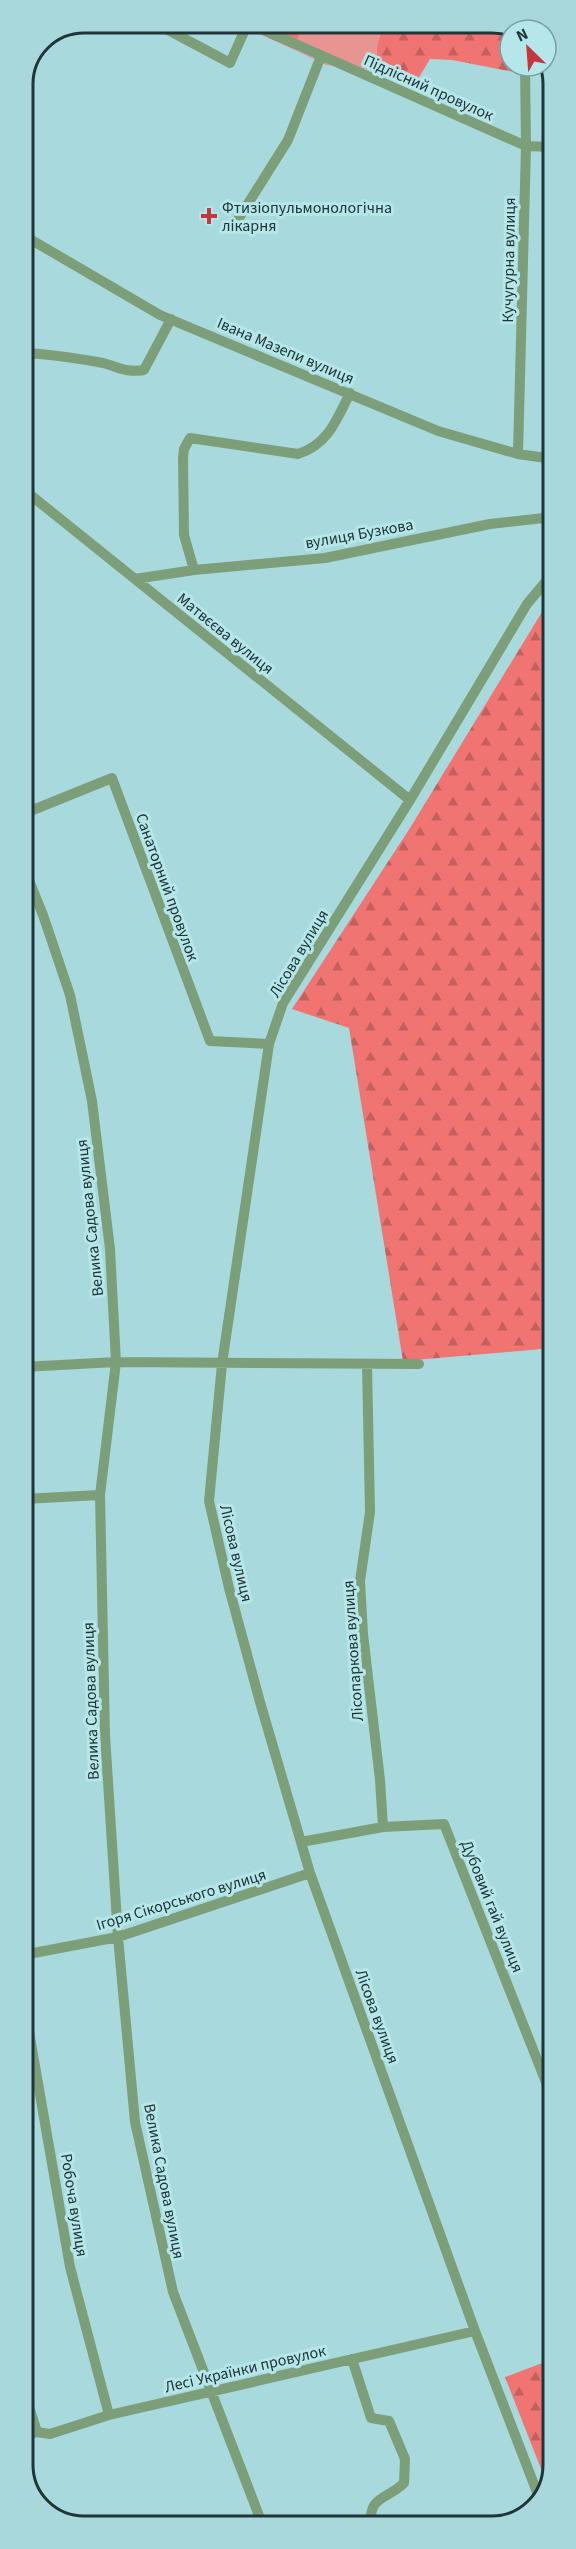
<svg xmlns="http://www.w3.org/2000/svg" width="576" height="2549" font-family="'Source Sans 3',sans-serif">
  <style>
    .forest { fill: url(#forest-firs) }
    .park { fill: #e89591 }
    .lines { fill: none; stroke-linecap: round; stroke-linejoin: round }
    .street { stroke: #7c9f79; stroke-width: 10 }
    .poi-dot { fill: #c5363d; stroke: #b5e6ea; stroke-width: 2 }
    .labels { text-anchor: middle; stroke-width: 6; stroke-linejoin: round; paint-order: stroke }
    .street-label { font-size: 16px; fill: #213536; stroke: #b5e6ea }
    .poi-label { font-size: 16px; fill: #213536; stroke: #b5e6ea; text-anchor: start }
    .rim { fill: none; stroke: #213536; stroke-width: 3 }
  </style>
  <defs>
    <pattern id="forest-firs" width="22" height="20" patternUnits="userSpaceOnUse" patternTransform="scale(1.5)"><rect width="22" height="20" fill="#f07472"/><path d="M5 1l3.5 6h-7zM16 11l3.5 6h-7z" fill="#c2605e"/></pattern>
  </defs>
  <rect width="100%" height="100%" fill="#a8d9dd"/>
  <!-- forest -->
  <path class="forest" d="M254,23H305L293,49L251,30Z
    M383,23H500L514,30H510V66H514V72L452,60L430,59L412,89L376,70L377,46Z
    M553,594V1348L403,1361L349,1028L292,1009L410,828Z
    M553,2359V2465L547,2484L505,2377Z"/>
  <!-- park -->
  <path class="park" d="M305,23H383L377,46L376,70L326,65L293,49Z"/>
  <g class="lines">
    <!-- street -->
    <path class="street" d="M155,23L230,63L248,23L526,146L552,147
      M232,229L288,140L321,56
      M23,235L160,315L438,431L518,454L553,459
      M23,353C50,354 76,358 103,363C119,367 126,373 144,370L171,319
      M518,454L526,146L525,66
      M23,489L410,800
      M194,570L184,535L183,458L184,449L190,438L298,454C328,445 337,419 350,393
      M135,579L194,570L325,558L490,524L553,517
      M23,814L112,778L210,1041L269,1044
      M23,866L43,915L70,995L92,1101L110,1249L116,1362L100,1495L105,1735L118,1937L135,2122L173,2292L263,2526
      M367,1364L370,1512L360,1581L363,1634L380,1780L383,1827
      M23,1367L116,1362L419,1364
      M23,1499L100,1495
      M301,1842L383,1827L444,1824L553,2100
      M23,1955L118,1937L310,1873
      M23,1997L70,2267L109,2415
      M352,2359L371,2418L389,2421L405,2459L404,2483C387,2500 368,2495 371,2526
      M24,2391L37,2432
      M24,2436L37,2432L50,2434L109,2415L475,2331
      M540,2500L475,2331L310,1873L260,1702L229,1588L209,1501L222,1364L269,1044L283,1003L410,800L527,604L553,573"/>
  </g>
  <!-- markers -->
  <path class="poi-dot" d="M206 207h6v6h6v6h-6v6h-6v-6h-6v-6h6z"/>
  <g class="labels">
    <!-- street labels -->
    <g class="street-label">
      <text transform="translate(429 87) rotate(24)" y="6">Підлісний провулок</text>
      <text transform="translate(508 260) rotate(-89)" y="6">Кучугурна вулиця</text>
      <text transform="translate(286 350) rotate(23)" y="6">Івана Мазепи вулиця</text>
      <text transform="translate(359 533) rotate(-10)" y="6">вулиця Бузкова</text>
      <text transform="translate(226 633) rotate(39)" y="6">Матвєєва вулиця</text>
      <text transform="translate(168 887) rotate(70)" y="6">Санаторний провулок</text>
      <text transform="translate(298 953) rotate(-59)" y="6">Лісова вулиця</text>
      <text transform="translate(89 1218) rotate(-96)" y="6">Велика Садова вулиця</text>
      <text transform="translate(237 1553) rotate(77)" y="6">Лісова вулиця</text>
      <text transform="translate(352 1651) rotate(-94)" y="6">Лісопаркова вулиця</text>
      <text transform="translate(90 1701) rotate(-92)" y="6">Велика Садова вулиця</text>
      <text transform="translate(181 1899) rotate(-17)" y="6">Ігоря Сікорського вулиця</text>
      <text transform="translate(493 1906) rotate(68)" y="6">Дубовий гай вулиця</text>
      <text transform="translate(378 2016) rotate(70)" y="6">Лісова вулиця</text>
      <text transform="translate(165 2181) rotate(79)" y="6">Велика Садова вулиця</text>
      <text transform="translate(75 2205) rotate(81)" y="6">Робоча вулиця</text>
      <text transform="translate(245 2368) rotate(-13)" y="6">Лесі Українки провулок</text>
    </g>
    <!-- poi labels -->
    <g class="poi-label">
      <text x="222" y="213">Фтизіопульмонологічна<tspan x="222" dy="18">лікарня</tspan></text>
    </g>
  </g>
  <!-- crop -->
  <path d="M0 0H576V2549H0ZM84 33H492A51 51 0 0 1 543 84V2465A51 51 0 0 1 492 2516H84A51 51 0 0 1 33 2465V84A51 51 0 0 1 84 33Z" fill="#a9d8dc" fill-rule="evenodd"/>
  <path class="rim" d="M84 33H492A51 51 0 0 1 543 84V2465A51 51 0 0 1 492 2516H84A51 51 0 0 1 33 2465V84A51 51 0 0 1 84 33Z"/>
  <!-- north arrow -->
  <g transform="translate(528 48) rotate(335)"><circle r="28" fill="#b5e6ea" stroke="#7a9fa2" stroke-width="1.5"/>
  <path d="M0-4.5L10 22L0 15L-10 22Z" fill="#c5363d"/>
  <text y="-9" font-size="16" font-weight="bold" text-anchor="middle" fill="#213536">N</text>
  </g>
</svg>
